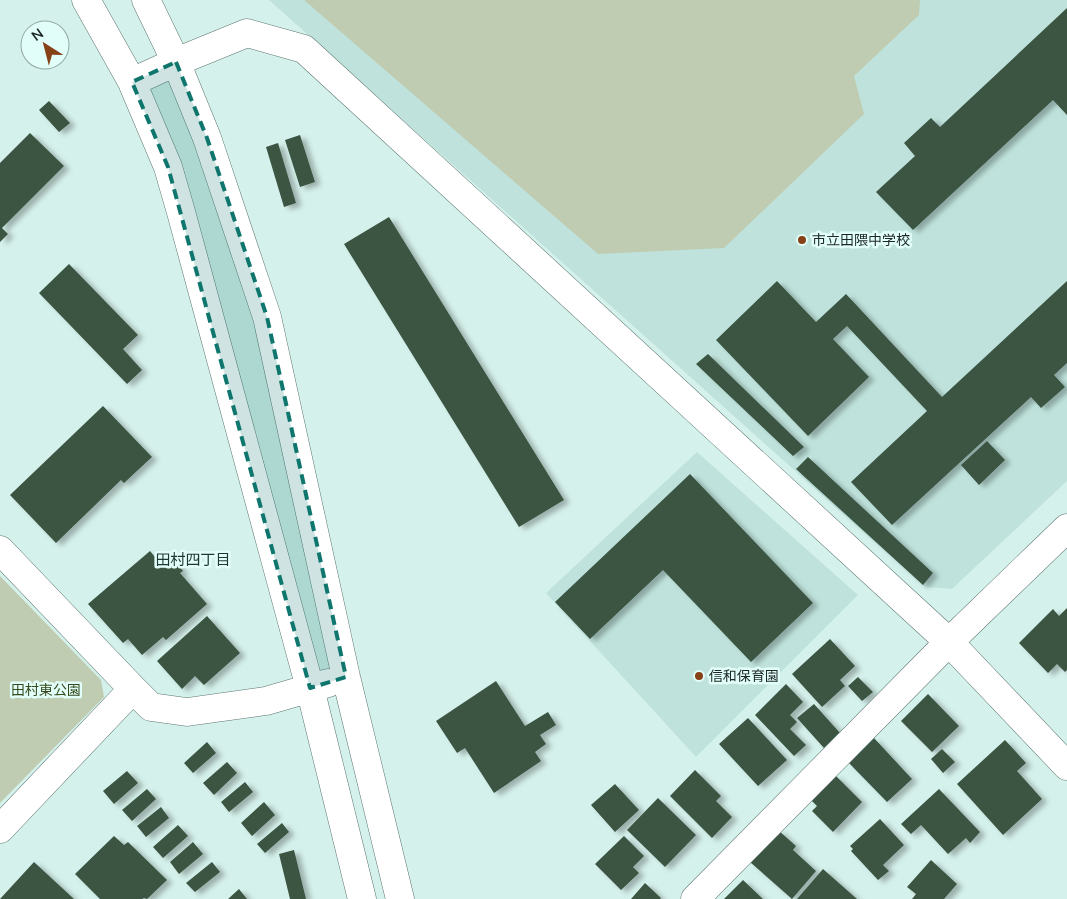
<svg xmlns="http://www.w3.org/2000/svg" width="1067" height="899" font-family="Mulish,'Noto Sans JP',sans-serif">
  <style>
    .built { fill: #bfe3dc }
    .green { fill: #bfccb2 }
    .building { fill: #3a5443; filter: url(#shadow) }
    .lines { fill: none; stroke-linecap: round; stroke-linejoin: round }
    .minor-casing { stroke: #5d7671; stroke-width: 29 }
    .minor { stroke: #fff; stroke-width: 28 }
    .marked { fill: #0f766e; fill-opacity: 0.2; stroke: #0f766e; stroke-width: 4; stroke-dasharray: 10 6; stroke-linejoin: round }
    .poi-dot { fill: #864117; stroke: #e2fef9; stroke-width: 2 }
    .labels { text-anchor: middle; stroke-width: 5; stroke-linejoin: round; paint-order: stroke }
    .poi-label { font-size: 14px; fill: #1d2826; stroke: #e2fef9; text-anchor: start }
    .park-label { font-size: 14px; fill: #374a1e; stroke: #e2fef9 }
    .neighbourhood-label { font-size: 15px; fill: #1f3632; stroke: #e2fef9 }
  </style>
  <defs>
    <filter id="shadow"><feDropShadow dx="5.5" dy="3" stdDeviation="2.5" flood-color="#0004"/></filter>
  </defs>
  <rect width="100%" height="100%" fill="#d5f1eb"/>
  <!-- built -->
  <path class="built" d="M269,0H1067V481L952,589L925,587Z
    M697,452L858,595L696,757L546,593Z"/>
  <!-- green -->
  <path class="green" d="M304,0H920L919,15L854,76L864,114L724,248L598,254Z
    M0,576L101,680L104,697L0,803Z"/>
  <!-- building -->
  <path class="building" d="M1067,8V115L1053,100L913,230L876,192L915,156L904,143L931,118L940,127Z
    M49,101L70,123L59,132L39,110Z
    M30,133L64,166L2,228L8,234L0,242V163Z
    M300,135L315,182L300,187L285,140Z
    M278,143L296,203L284,207L266,147Z
    M389,217L564,500L519,527L344,244Z
    M69,264L138,335L123,349L142,370L127,384L39,293Z
    M777,281L816,322L846,294L942,397L1067,281V363L1054,375L1065,387L1041,408L1031,397L892,525L851,482L927,411L847,326L833,339L869,377L808,436L716,340Z
    M708,354L804,447L793,456L696,364Z
    M103,406L152,457L124,483L121,480L56,543L10,495Z
    M987,441L1005,460L979,485L961,465Z
    M808,457L933,573L923,585L796,469Z
    M690,474L813,603L751,662L663,570L590,639L555,602Z
    M150,551L160,563L170,555L183,571L180,573L207,604L166,640L163,637L142,655L128,639L123,643L88,604Z
    M1067,608V670L1065,672L1057,664L1048,673L1019,643L1053,609L1059,616Z
    M207,616L240,653L204,685L195,676L182,689L157,661Z
    M830,639L855,666L840,680L845,686L822,707L792,674Z
    M858,677L873,692L862,701L848,686Z
    M496,681L525,726L548,712L556,725L540,735L546,744L535,752L541,761L494,793L465,748L457,753L436,721Z
    M786,684L803,702L790,715L797,722L790,729L806,745L794,756L755,715Z
    M928,694L959,726L932,752L901,721Z
    M814,704L840,733L824,748L797,718Z
    M748,718L787,760L758,786L719,744Z
    M874,738L912,779L887,802L848,762Z
    M1005,740L1026,763L1017,771L1042,799L1003,835L957,784Z
    M207,742L216,753L193,773L184,763Z
    M942,749L955,762L943,773L931,759Z
    M227,762L237,773L214,795L203,783Z
    M695,770L721,796L716,801L732,817L712,838L670,796Z
    M127,771L138,783L114,804L103,791Z
    M835,775L862,802L833,832L812,811L817,806L811,800Z
    M245,782L253,792L229,812L221,802Z
    M615,784L639,810L615,832L591,805Z
    M147,789L156,799L132,821L122,810Z
    M939,789L980,832L970,843L966,838L948,854L921,825L911,834L901,824Z
    M658,798L696,835L665,867L627,830Z
    M264,802L275,815L252,836L241,823Z
    M161,807L169,818L146,837L137,826Z
    M880,819L904,845L883,865L889,871L878,880L851,851L853,849L850,846Z
    M282,823L289,832L265,853L257,844Z
    M178,825L188,836L163,858L153,847Z
    M778,830L796,846L793,850L816,871L792,899L750,862Z
    M114,836L124,845L128,842L167,880L147,899L144,898L142,899H100L75,874Z
    M624,836L644,856L633,867L639,873L621,890L595,864Z
    M193,842L203,854L179,874L170,862Z
    M294,850L306,899H290L279,854Z
    M931,860L957,884L944,899H912L916,894L907,887Z
    M34,862L74,899H0Z
    M212,862L220,872L195,892L186,883Z
    M823,869L857,899H797Z
    M743,880L763,899H724Z
    M645,883L661,898L660,899H631Z
    M239,889L247,899H228Z"/>
  <g class="lines">
    <defs>
      <path id="minor" d="M86,0L132,82L168,167L181,212L310,688L362,899
        M146,0L176,62L207,138L267,317L346,677L400,899
        M132,82L176,62L247,33L304,49L949,642L1067,766
        M0,550L133,689
        M0,829L133,689L151,707L187,712L266,701L328,683
        M695,899L949,642L1067,528"/>
    </defs>
    <!-- minor casing -->
    <use href="#minor" class="minor-casing"/>
    <!-- minor -->
    <use href="#minor" class="minor"/>
  </g>
  <!-- marked area -->
  <path class="marked" d="M176,62L207,138L267,317L346,677L310,688L168,167L132,82Z"/>
  <!-- markers -->
  <g class="poi-dot">
    <circle cx="802" cy="240" r="5"/>
    <circle cx="699" cy="676" r="5"/>
  </g>
  <g class="labels">
    <!-- poi labels -->
    <g class="poi-label">
      <text x="812" y="245">市立田隈中学校</text>
      <text x="709" y="681">信和保育園</text>
    </g>
    <!-- park labels -->
    <g class="park-label">
      <text x="46" y="695">田村東公園</text>
    </g>
    <!-- neighbourhood labels -->
    <g class="neighbourhood-label">
      <text x="193" y="565">田村四丁目</text>
    </g>
  </g>
  <!-- north arrow -->
  <g transform="translate(45 45) rotate(324)"><circle r="24" fill="#e2fef9" stroke="#93a8a5"/>
  <path d="M0-4L9 19L0 12L-9 19Z" fill="#864117"/>
  <text y="-8" font-size="14" font-weight="bold" text-anchor="middle" fill="#1d2826">N</text>
  </g>
</svg>
